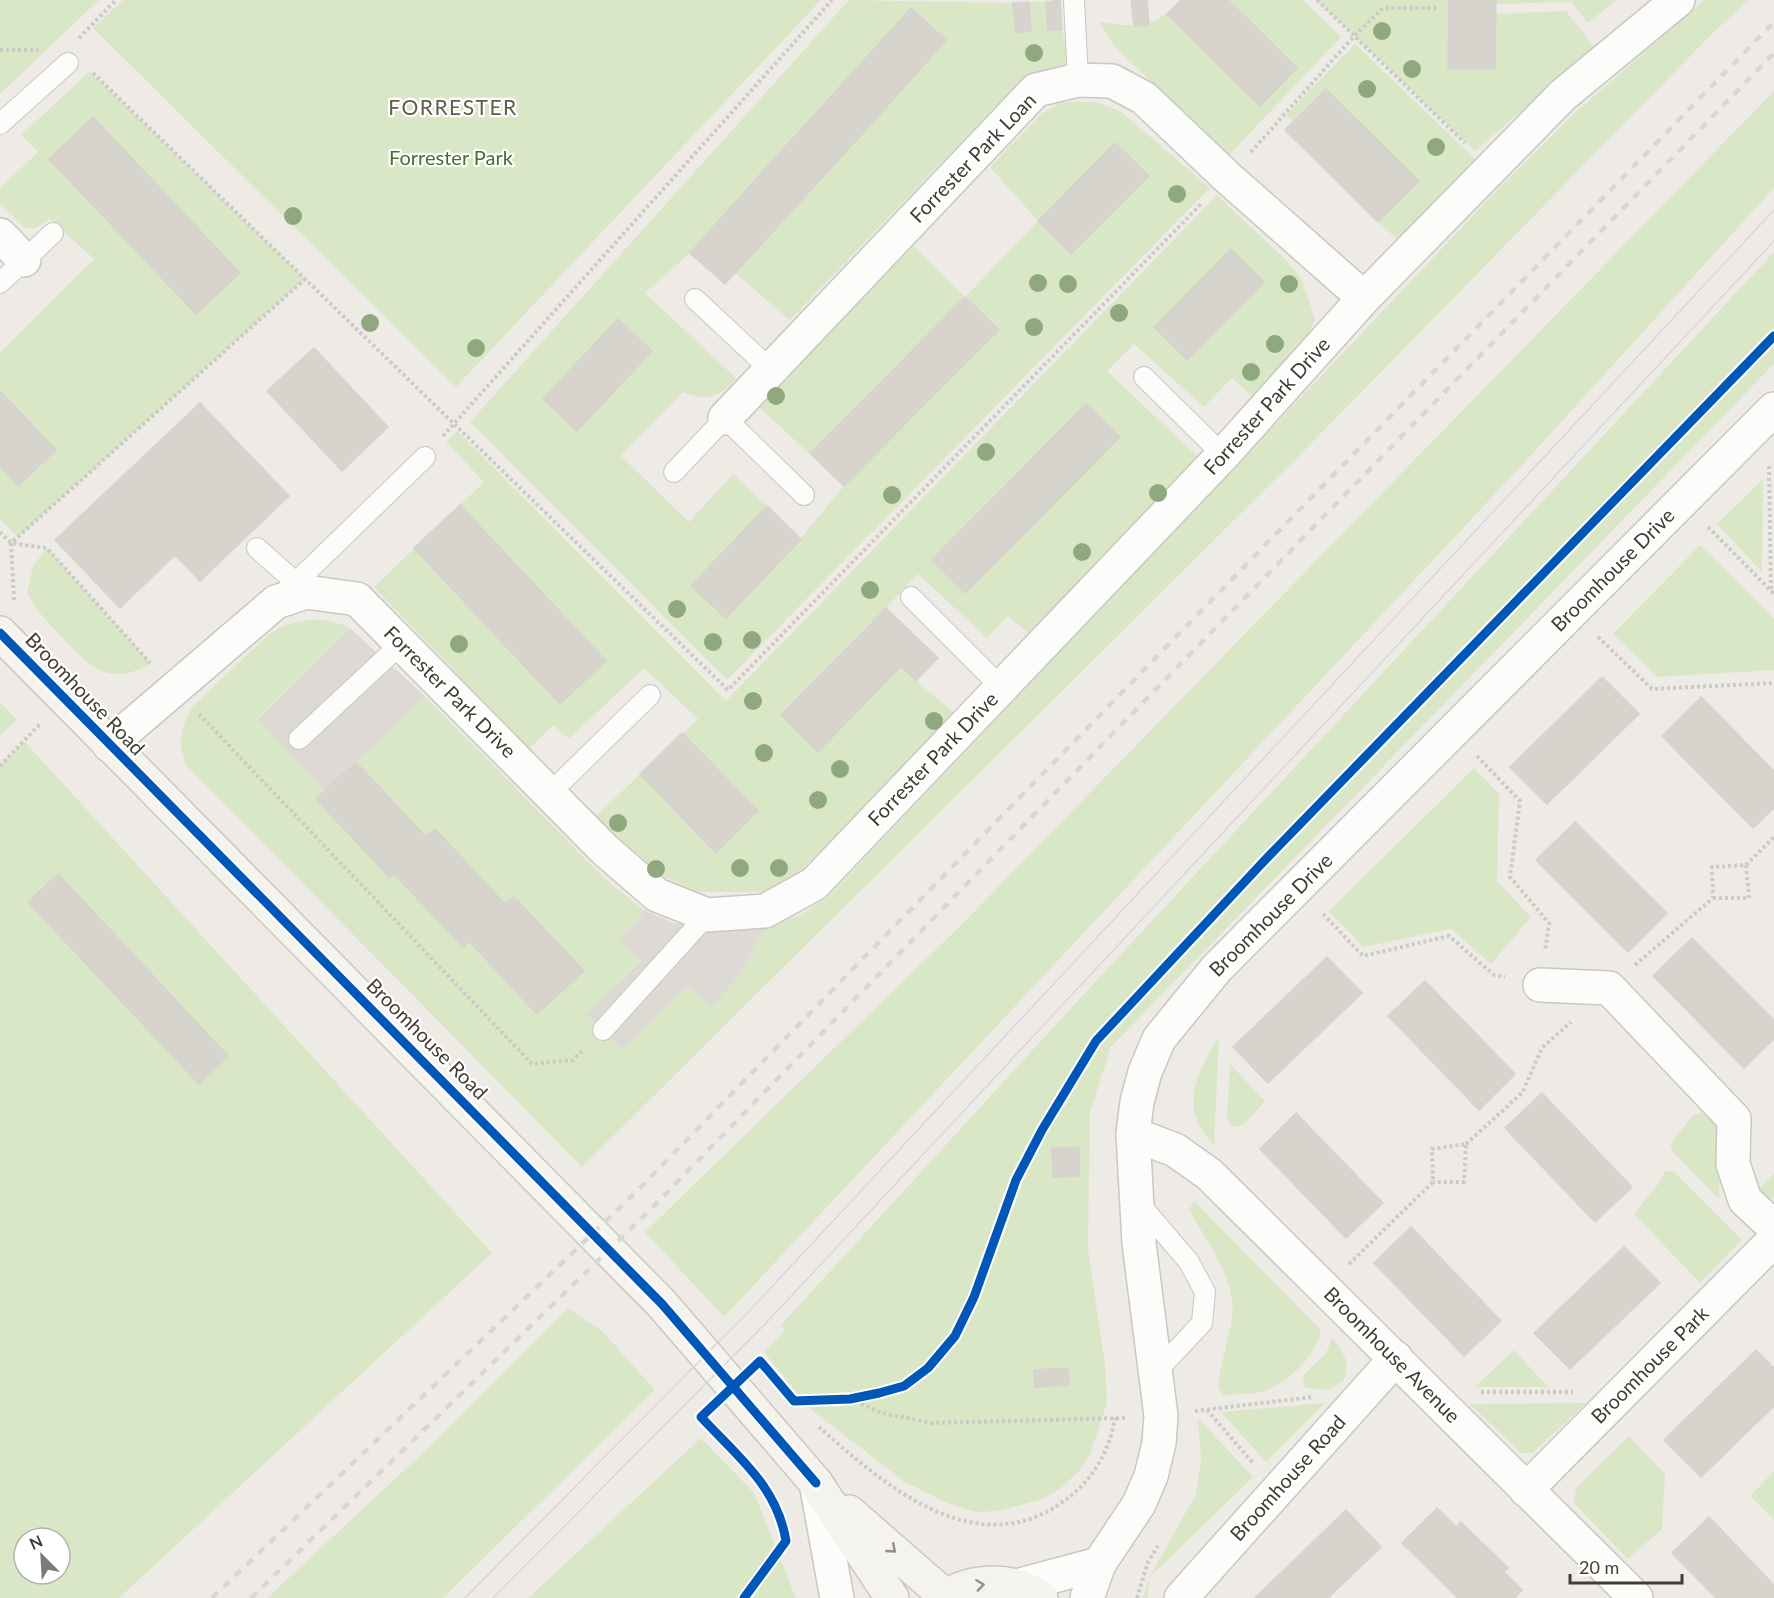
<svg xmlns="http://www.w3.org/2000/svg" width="1774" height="1598" font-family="Lato,sans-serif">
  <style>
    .green { fill: #dae7c6; fill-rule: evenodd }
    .parking { fill: #dddad6 }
    .building { fill: #d7d4ce; stroke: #d6d2cc; stroke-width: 1.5 }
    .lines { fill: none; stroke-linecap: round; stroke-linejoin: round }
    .service-casing { stroke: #cac7c2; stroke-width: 22 }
    .minor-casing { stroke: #cac7c2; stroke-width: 36 }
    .tertiary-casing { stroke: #cac7c2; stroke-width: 36 }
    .secondary-casing { stroke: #ccc8bd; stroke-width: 36 }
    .path { stroke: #cccac5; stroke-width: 4; stroke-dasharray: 3 3; stroke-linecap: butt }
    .service { stroke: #fcfcfb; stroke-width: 20 }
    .minor { stroke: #fcfcfb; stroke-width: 33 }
    .tertiary { stroke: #fcfcfb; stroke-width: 33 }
    .secondary { stroke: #f5f3ed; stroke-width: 33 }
    .tram { stroke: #d7d7d6; stroke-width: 1.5 }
    .rail { stroke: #d7d7d6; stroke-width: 4.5; stroke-dasharray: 8 8; stroke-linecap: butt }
    .cycleway-casing { stroke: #fff; stroke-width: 13 }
    .cycleway { stroke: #0057b8; stroke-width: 9 }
    .tree { fill: #90a87e }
    .oneway { stroke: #938e87 }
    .labels { text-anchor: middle; stroke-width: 4.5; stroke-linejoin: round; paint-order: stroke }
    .park-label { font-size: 20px; fill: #437129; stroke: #fff }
    .street-label { font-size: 20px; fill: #423c33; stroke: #fff }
    .neighbourhood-label { font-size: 21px; letter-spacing: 1.5px; fill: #645a4b; stroke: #fff }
  </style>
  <rect width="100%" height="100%" fill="#eeebe6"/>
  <!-- green -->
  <path class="green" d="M0,0H99L0,94Z
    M123,0H821L456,387L93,28Z
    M849,0L1013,3L1016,33L1031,31L1029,2H1046L1048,30L1062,29L1070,62L1032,75L1014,87L790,320L735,273L725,284L690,253L645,293L736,378C718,398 709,402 683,392L621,456L689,522L733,474L801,538L844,486L757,405L914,246L965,297L1038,221L990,167L1042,113L1063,102H1095L1120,111L1210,188L727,680L470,422Z
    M1181,0H1303L1341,37L1229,155L1115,47L1099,22C1138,27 1152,30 1181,0Z
    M1317,0H1449L1448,69H1494L1496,14L1566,11L1595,48L1475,151Z
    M1496,0H1617L1588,23L1571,2L1496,4Z
    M1704,0H1749L1714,32L1293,462L582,1167L186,765C177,740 180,731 192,707L269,634C295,618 323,615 350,628L258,718L325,790L425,696L607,881L644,910L639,920L620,938L641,960L587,1014L622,1049L688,985L711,1006L742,973L765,926L798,916L827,898L1502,185L1578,110Z
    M1355,44L1475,159L1398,240L1378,222L1419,181L1326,89L1293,121L1286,115Z
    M90,71L305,279L18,537L0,519V353L94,259L50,219L34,229L24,227L0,203V188L38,152L21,135Z
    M1774,91V188L1524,463L724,1317L645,1232L961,925Z
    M1217,195L1285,259L1302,279L1315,319L1306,339L1252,396L1232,378L1204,407L1134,344L1107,371L1201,460L1028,633L1008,616L987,638L918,574L864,631L916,681L958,716L795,876L765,892H696L661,875L595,817L698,719L644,668L569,739L553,725L529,749L374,587L484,482L446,442L457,431L726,701Z
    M1774,252V364L1111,1047L1090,1112L1088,1249L1105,1364L1107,1403L1090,1455L1078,1472L1061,1488L1043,1499L999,1511L976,1512L949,1504L905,1482L808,1407L764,1352L785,1330L781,1325L1071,1008Z
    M1763,479L1762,572L1717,524Z
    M1700,545L1774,618V670L1658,677L1613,634Z
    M47,548L151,664C109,686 92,669 64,639C49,624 36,611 27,592L33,566Z
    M0,702L17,720L0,735Z
    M24,741L492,1253L119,1598H0V766ZM24,1538H60V1574H24Z
    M1474,768L1499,794L1497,881L1531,917L1491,964L1451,929L1363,947L1329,911Z
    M1219,1037L1214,1145C1178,1109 1195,1074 1219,1037Z
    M1230,1064L1265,1101C1256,1110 1244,1131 1230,1126L1227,1119Z
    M1699,1113L1706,1114L1721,1128L1719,1199L1674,1153L1670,1144L1693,1115Z
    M1665,1171L1674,1172L1742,1240L1700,1283L1634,1214L1659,1183Z
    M1774,1174V1198L1764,1199L1755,1192Z
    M1194,1201L1321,1330C1316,1357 1287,1384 1261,1392C1249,1395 1235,1394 1223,1395L1218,1388C1220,1365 1228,1342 1232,1319C1237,1280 1209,1246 1191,1213L1190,1208Z
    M568,1308L603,1332L655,1390L443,1598H267L425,1451Z
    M1331,1337C1343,1352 1351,1361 1344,1380L1328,1390L1305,1388L1303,1377C1313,1362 1330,1357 1331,1337Z
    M1514,1350L1548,1387H1475Z
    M1325,1403L1266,1462L1221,1412Z
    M1586,1403L1533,1453H1521L1470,1404Z
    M1198,1418L1253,1477L1149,1578L1148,1598H1143L1149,1578L1196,1494L1201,1459Z
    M1629,1436L1665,1474L1662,1529L1628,1559L1573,1502L1577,1487Z
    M701,1438L754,1493L796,1598H528Z
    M1774,1471V1520L1750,1496Z"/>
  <!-- parking -->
  <path class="parking" d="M350,628L425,696L325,791L258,719Z
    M644,910L674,923L705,928L765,926L742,973L711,1007L688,985L622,1049L586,1014L641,961L619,938L639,920Z"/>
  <!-- building -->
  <path class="building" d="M1060,0L1062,29L1048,31L1046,2Z
    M1131,0H1147L1149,25L1134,26Z
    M1181,0H1228L1297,68L1260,106L1167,14Z
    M1449,0H1496L1495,69H1448Z
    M1029,2L1031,31L1016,33L1013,3Z
    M911,8L946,40L873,122L837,90Z
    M1326,89L1419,181L1378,222L1285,130Z
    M837,90L873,122L799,203L763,171Z
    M93,117L240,273L196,314L49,159Z
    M1115,143L1149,176L1071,254L1038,221Z
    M763,171L799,203L725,284L690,253Z
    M1231,249L1264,282L1187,360L1154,327Z
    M965,297L999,330L921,408L888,375Z
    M618,319L652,351L577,431L543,399Z
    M314,348L388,427L342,471L267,391Z
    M888,375L921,408L844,486L810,453Z
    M0,391L56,450L18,486L0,466Z
    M200,403L289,496L200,581L175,555L120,608L55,540Z
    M1086,404L1120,437L1043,515L1009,482Z
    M1009,482L1043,515L965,593L932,560Z
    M460,505L606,661L560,704L414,548Z
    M767,506L801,539L726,618L691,586Z
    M886,608L938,658L916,681L864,631Z
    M864,631L901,666L818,752L781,715Z
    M1602,677L1639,714L1547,804L1510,767Z
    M1701,697L1774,771V808L1753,828L1662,736Z
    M682,733L758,811L716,853L640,774Z
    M356,762L426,837L435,829L505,904L514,897L584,971L537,1014L469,941L463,947L394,874L390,878L316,799Z
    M1575,822L1667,913L1628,952L1536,860Z
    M58,874L228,1056L199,1084L28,902Z
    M1692,938L1774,1020V1039L1744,1068L1653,976Z
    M1327,957L1362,993L1268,1083L1233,1047Z
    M1425,981L1515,1074L1479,1110L1388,1016Z
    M1542,1093L1632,1187L1595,1222L1505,1128Z
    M1296,1113L1383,1203L1346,1238L1260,1149Z
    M1052,1148H1079V1176L1053,1177Z
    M1411,1227L1501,1321L1464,1356L1374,1263Z
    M1624,1247L1660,1283L1570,1369L1534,1333Z
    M1756,1350L1774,1368V1406L1701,1477L1664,1440Z
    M1068,1368L1069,1385L1035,1387L1034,1370Z
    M1437,1508L1456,1527L1461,1522L1508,1568L1504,1572L1522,1590L1515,1598H1458L1402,1543Z
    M1346,1510L1381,1547L1328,1598H1255Z
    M1709,1517L1774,1585V1598H1716L1672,1553Z"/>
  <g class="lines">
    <defs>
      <path id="service" d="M1074,0L1078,80
        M0,124L68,63
        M0,283L53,233
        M695,299L771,370
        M1144,377L1223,455
        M674,472L725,418L804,495
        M257,548L304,590
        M285,593L425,457
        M911,597L1001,687
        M299,739L402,643
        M550,793L650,695
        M603,1030L707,915
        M1137,1201L1189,1262L1205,1292L1202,1323L1156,1372"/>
      <path id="minor" d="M0,235L24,260
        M725,418L1036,90L1078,80L1112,81L1144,98L1227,177L1364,298
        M109,745L276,602L306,592L357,599L605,850L657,895L707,915L765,911L814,884L1223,455L1364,298L1563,95L1678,0
        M1540,985L1609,988L1734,1119L1733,1164L1745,1200L1774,1227
        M1133,1134L1175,1150L1209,1174L1636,1598
        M1526,1490L1774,1240
        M1181,1598L1396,1358"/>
      <path id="tertiary" d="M816,1483L837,1598
        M1016,1586L1099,1564
        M1087,1598L1099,1564L1139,1504L1151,1476L1159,1443L1161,1416L1139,1243L1133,1134L1137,1102L1145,1072L1159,1039L1217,968L1774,409"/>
      <path id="secondary" d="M0,633L662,1304L816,1483L892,1598
        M849,1512L945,1596
        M943,1598C972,1579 1012,1577 1041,1598"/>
    </defs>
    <!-- service casing -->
    <use href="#service" class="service-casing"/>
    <!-- minor casing -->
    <use href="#minor" class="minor-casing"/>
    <!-- tertiary casing -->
    <use href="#tertiary" class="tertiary-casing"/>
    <!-- secondary casing -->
    <use href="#secondary" class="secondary-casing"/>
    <!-- path -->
    <path class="path" d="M1317,0L1465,143
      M79,38L116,0
      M0,50H38
      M93,73L728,690L1202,203
      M1251,152L1354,36L1383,8H1437
      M443,436L832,0
      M1769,466L1771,591
      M1708,527L1774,594
      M0,532L11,543L47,548L150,663
      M14,600L11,543L305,279
      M1598,637L1652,689L1774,683
      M199,714L532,1064L573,1060L583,1050
      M1477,756L1520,801L1510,877L1549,923L1545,951
      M0,766L40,724
      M1746,865L1774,837
      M1323,914L1363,956L1449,936L1494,975L1505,977
      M1635,965L1713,898L1712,867L1746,865L1749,898H1713
      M1466,1144L1522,1093L1542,1048L1571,1022
      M1349,1264L1433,1182L1432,1149L1466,1144L1464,1182H1433
      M1481,1392H1573
      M850,1399L882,1413L931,1423L1125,1418
      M1207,1410L1253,1463
      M1195,1411L1313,1397
      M819,1427C884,1485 976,1565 1064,1501C1092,1481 1109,1453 1115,1418
      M1137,1598L1148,1562L1158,1546"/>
    <!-- service -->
    <use href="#service" class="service"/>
    <!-- minor -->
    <use href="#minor" class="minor"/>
    <!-- tertiary -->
    <use href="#tertiary" class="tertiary"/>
    <!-- secondary -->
    <use href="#secondary" class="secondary"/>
    <!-- tram -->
    <path class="tram" d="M465,1598L752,1308L1774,210
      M493,1598L767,1322L1774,241"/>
    <!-- rail -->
    <path class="rail" d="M212,1598L636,1192L1774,22
      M251,1598L652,1208L1774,53"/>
    <defs>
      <path id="cycleway" d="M0,633L662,1304L816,1483
        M744,1598L786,1541C777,1486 738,1457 701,1417L760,1361L794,1401L850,1399L879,1393L904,1386L928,1368L955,1336L974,1297L1016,1180L1042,1130L1096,1041L1265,860L1774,336"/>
    </defs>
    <!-- cycleway casing -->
    <use href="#cycleway" class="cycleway-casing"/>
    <!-- cycleway -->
    <use href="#cycleway" class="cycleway"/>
  </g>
  <!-- trees -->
  <g class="tree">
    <circle cx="1382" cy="31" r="9"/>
    <circle cx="1034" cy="53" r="9"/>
    <circle cx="1412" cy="69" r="9"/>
    <circle cx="1367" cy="89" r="9"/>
    <circle cx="1436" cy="147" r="9"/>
    <circle cx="1177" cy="194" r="9"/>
    <circle cx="293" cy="216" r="9"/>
    <circle cx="1038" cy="283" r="9"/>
    <circle cx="1068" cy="284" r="9"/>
    <circle cx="1289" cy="284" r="9"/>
    <circle cx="1119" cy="313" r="9"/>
    <circle cx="370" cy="323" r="9"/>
    <circle cx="1034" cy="327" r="9"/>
    <circle cx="1275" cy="344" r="9"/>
    <circle cx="476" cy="348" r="9"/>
    <circle cx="1251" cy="372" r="9"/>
    <circle cx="776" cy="396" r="9"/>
    <circle cx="986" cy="452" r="9"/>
    <circle cx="1158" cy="493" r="9"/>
    <circle cx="892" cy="495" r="9"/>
    <circle cx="1082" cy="552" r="9"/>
    <circle cx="870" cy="590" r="9"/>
    <circle cx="677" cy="609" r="9"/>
    <circle cx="752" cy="640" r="9"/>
    <circle cx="713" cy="642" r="9"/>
    <circle cx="459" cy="644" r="9"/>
    <circle cx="753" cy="701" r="9"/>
    <circle cx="934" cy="721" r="9"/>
    <circle cx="764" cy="753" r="9"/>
    <circle cx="840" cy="769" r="9"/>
    <circle cx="818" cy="800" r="9"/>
    <circle cx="618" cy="823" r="9"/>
    <circle cx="740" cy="868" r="9"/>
    <circle cx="779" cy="868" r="9"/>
    <circle cx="656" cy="869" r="9"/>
  </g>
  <!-- one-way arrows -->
  <defs><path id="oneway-chevron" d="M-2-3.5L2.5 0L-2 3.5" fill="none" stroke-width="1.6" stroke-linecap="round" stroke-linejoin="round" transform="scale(1.5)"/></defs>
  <g class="oneway">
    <use href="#oneway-chevron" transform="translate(892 1549) rotate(41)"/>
    <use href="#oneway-chevron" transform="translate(980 1585) rotate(-8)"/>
  </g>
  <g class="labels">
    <!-- park labels -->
    <g class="park-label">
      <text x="451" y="165">Forrester Park</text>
    </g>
    <!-- street labels -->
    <g class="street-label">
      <text transform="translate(973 158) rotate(-46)" y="7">Forrester Park Loan</text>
      <text transform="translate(1267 406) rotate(-48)" y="7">Forrester Park Drive</text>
      <text transform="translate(1613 570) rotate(-45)" y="7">Broomhouse Drive</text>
      <text transform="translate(450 692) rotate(45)" y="7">Forrester Park Drive</text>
      <text transform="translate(85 694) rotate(46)" y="7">Broomhouse Road</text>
      <text transform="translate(933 759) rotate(-46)" y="7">Forrester Park Drive</text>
      <text transform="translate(1271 915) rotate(-45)" y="7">Broomhouse Drive</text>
      <text transform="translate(427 1039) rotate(45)" y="7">Broomhouse Road</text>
      <text transform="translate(1392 1355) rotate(45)" y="7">Broomhouse Avenue</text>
      <text transform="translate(1650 1365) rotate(-45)" y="7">Broomhouse Park</text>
      <text transform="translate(1288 1478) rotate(-48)" y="7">Broomhouse Road</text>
    </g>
    <!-- neighbourhood labels -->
    <g class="neighbourhood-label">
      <text x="453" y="115">FORRESTER</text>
    </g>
  </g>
  <!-- north arrow -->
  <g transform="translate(42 1556) rotate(336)"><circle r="28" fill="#ffffff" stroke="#b3b1ad" stroke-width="1.5"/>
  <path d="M0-4.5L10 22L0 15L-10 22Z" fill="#7e7972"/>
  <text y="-9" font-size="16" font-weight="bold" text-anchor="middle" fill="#423c33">N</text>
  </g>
  <!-- scale -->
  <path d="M1570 1574v9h112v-9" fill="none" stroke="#423c33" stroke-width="3"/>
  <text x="1579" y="1574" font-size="18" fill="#423c33" stroke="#ffffff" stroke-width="4.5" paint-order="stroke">20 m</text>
</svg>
